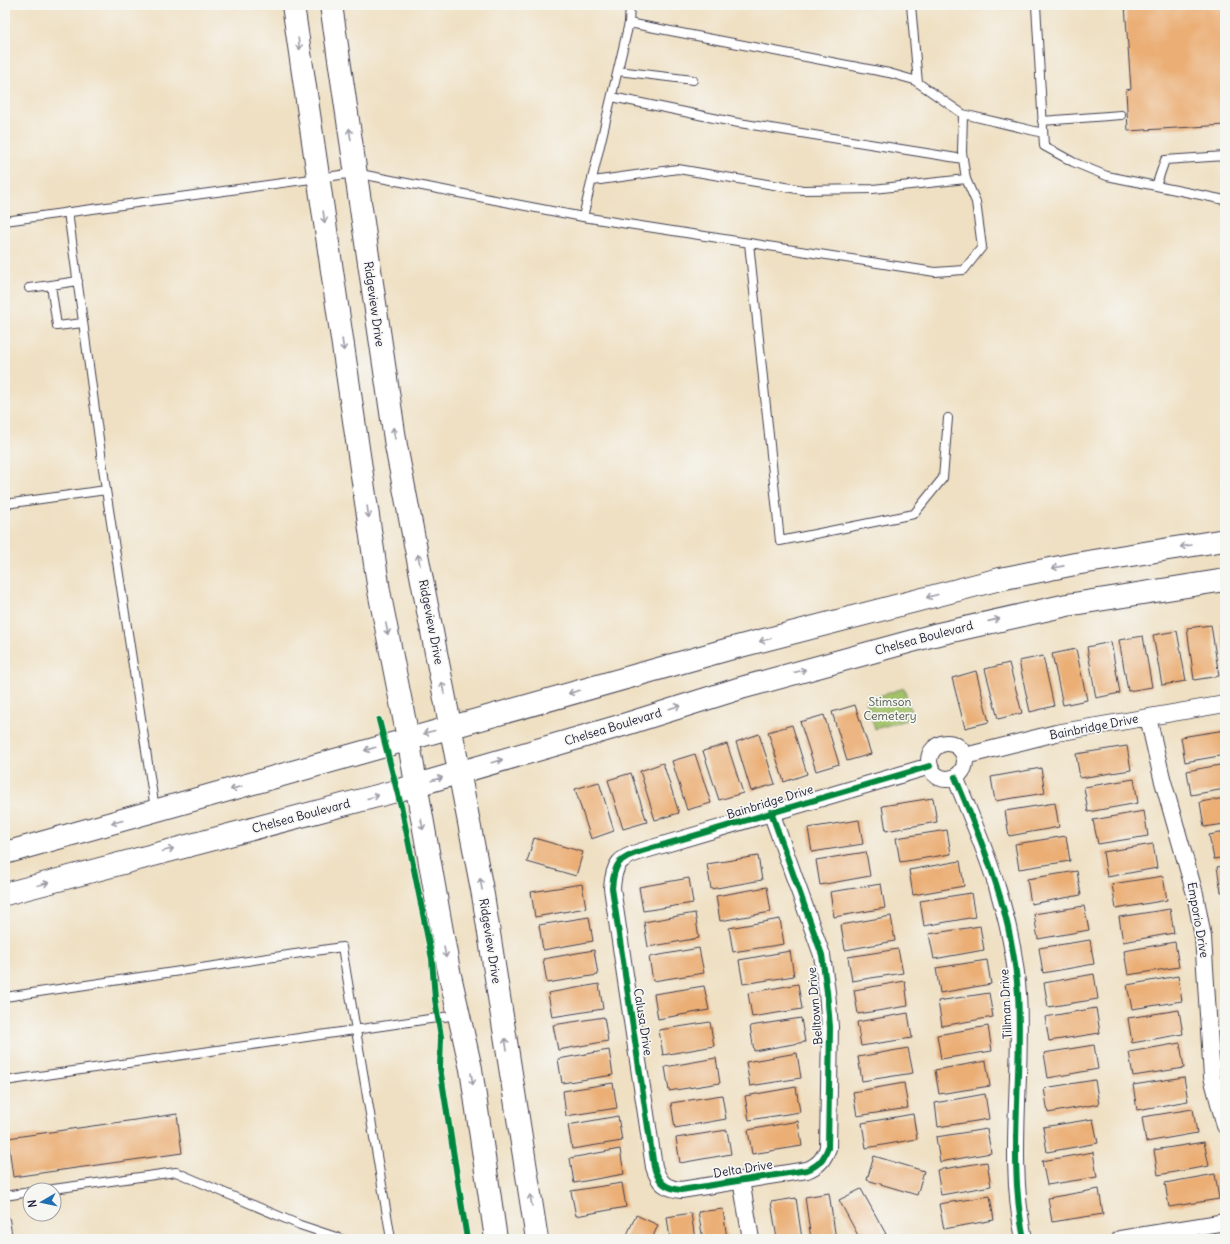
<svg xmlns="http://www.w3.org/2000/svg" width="1230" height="1244" font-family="Delius,sans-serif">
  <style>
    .green { fill: #a2c169; stroke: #627252 }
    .building { fill: #ebae75 }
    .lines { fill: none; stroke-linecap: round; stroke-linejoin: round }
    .lane-casing { stroke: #413e4f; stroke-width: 10 }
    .street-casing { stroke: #413e4f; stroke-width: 18 }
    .secondary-casing { stroke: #413e4f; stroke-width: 24 }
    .lane { stroke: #fff; stroke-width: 8 }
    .street { stroke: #fff; stroke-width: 16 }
    .secondary { stroke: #fff; stroke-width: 22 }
    .cycleway-casing { stroke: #f6f6f2; stroke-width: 8 }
    .cycleway { stroke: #00873e; stroke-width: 6 }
    .oneway { stroke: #9c9ca7 }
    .labels { text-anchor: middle; stroke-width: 3.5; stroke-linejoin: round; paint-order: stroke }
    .street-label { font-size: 12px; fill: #22223b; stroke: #f6f6f2 }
    .park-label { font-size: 12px; fill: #4f5a4b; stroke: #f6f6f2 }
  </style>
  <rect width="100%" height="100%" fill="#f6f6f2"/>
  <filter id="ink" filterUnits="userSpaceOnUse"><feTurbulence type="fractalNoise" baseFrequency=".025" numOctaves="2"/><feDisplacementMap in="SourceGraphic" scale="8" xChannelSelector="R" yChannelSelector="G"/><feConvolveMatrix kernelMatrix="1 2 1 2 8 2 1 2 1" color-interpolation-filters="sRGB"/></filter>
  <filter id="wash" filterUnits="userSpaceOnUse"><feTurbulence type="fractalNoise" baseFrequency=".012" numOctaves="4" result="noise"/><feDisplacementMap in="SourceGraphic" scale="16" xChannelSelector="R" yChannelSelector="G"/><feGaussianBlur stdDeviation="0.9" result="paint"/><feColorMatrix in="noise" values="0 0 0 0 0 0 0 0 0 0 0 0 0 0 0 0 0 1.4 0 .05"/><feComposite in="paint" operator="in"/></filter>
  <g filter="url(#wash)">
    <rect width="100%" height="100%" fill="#efe0c3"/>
    <!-- green -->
    <path class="green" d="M904,688L913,718L875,729L866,700Z"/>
    <g id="blocks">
      <!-- building -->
      <path class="building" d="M1125,5H1225V125L1128,131L1126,90L1131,89Z
        M1225,623V652H1224L1220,624Z
        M1211,625L1219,676L1194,680L1187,628Z
        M1177,631L1186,681L1162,685L1153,635Z
        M1143,636L1152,687L1128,691L1119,640Z
        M1111,642L1120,693L1096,698L1087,647Z
        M1076,649L1087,700L1063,705L1052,654Z
        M1043,656L1054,706L1030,712L1019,661Z
        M1009,663L1022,713L998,719L985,669Z
        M976,671L989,722L965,728L952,678Z
        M855,705L871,754L847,761L832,712Z
        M824,715L839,764L816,771L800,722Z
        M792,725L807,774L784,782L768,732Z
        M1225,730V755L1185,762L1181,737Z
        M759,734L775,784L751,791L736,742Z
        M727,744L743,793L719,800L703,751Z
        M1127,746L1131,770L1080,778L1076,754Z
        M695,754L711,803L687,810L672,761Z
        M663,763L679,813L655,820L640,771Z
        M1225,764V789L1191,795L1187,771Z
        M1041,768L1045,793L995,801L991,777Z
        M631,773L647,822L623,829L608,780Z
        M1134,779L1138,803L1088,812L1084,787Z
        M599,782L614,831L591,839L575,789Z
        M933,798L937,822L886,831L882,806Z
        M1225,798V824L1204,827L1200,802Z
        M1055,803L1059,827L1009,836L1005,811Z
        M1144,811L1148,836L1098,844L1093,820Z
        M859,820L863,844L812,852L808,828Z
        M947,830L951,854L900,862L896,838Z
        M1225,832V857L1214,859L1209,835Z
        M1066,836L1070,861L1019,869L1015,844Z
        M534,838L583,852L576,876L527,862Z
        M1153,844L1157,868L1107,877L1103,852Z
        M866,852L870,876L820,885L816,860Z
        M758,856L762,880L711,889L707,864Z
        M960,861L964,886L913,895L909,870Z
        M1225,866V891L1221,892L1217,867Z
        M1077,871L1081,895L1031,904L1027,879Z
        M1163,876L1167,900L1116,909L1112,884Z
        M689,878L693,903L643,911L639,887Z
        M582,884L586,908L535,917L531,892Z
        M881,884L885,908L834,917L830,892Z
        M767,887L771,912L720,921L716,896Z
        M971,893L975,917L924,926L920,901Z
        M1084,906L1089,930L1038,939L1034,914Z
        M1170,909L1174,933L1123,942L1119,917Z
        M695,913L699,938L648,947L644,922Z
        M891,916L895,941L845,950L841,925Z
        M589,917L593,941L543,950L539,925Z
        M780,919L784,944L733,952L729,928Z
        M980,926L984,950L934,959L929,934Z
        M1090,940L1094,964L1043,973L1039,948Z
        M1175,942L1179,967L1128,975L1124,951Z
        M699,948L704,973L653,981L649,957Z
        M898,949L903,973L852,981L848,957Z
        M594,950L598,975L547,983L543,959Z
        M790,951L794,976L743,984L739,960Z
        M987,960L991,984L940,993L936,968Z
        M1094,974L1098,999L1048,1007L1044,983Z
        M1178,976L1182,1001L1132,1009L1127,985Z
        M905,981L908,1006L858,1014L854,990Z
        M599,984L603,1009L552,1017L548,993Z
        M798,984L802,1009L752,1017L748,993Z
        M704,986L709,1010L658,1019L654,994Z
        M989,993L993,1017L942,1026L938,1001Z
        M1096,1008L1100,1033L1049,1041L1045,1017Z
        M1179,1010L1183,1034L1132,1043L1128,1018Z
        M908,1013L912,1038L861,1046L857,1022Z
        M604,1017L608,1041L558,1050L553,1025Z
        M801,1018L805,1042L754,1051L750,1026Z
        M710,1022L714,1046L663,1055L659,1030Z
        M988,1026L992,1051L941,1059L937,1035Z
        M1180,1043L1184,1068L1133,1076L1129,1052Z
        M1094,1045L1098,1069L1048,1078L1044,1053Z
        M908,1048L913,1073L862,1081L858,1057Z
        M609,1050L613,1075L562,1083L558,1059Z
        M797,1053L801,1078L750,1086L746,1062Z
        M716,1058L720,1083L669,1091L665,1067Z
        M986,1061L990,1086L939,1094L935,1070Z
        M1184,1077L1188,1101L1137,1110L1133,1085Z
        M1095,1080L1099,1104L1048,1113L1044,1088Z
        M613,1083L617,1108L566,1116L563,1091Z
        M904,1083L908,1108L857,1116L853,1092Z
        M796,1087L800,1112L749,1120L745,1096Z
        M985,1094L989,1119L938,1127L935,1103Z
        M722,1095L726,1119L675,1128L671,1103Z
        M1193,1109L1197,1133L1146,1142L1142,1117Z
        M177,1114L182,1153L13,1177L8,1138Z
        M913,1114L917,1139L866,1148L862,1123Z
        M618,1116L622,1141L572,1149L568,1125Z
        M1093,1119L1098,1143L1047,1152L1043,1127Z
        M798,1121L802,1146L752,1154L748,1130Z
        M987,1129L991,1153L940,1162L936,1137Z
        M727,1130L731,1154L680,1163L676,1138Z
        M1204,1142L1209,1166L1158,1175L1154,1150Z
        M620,1149L624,1174L574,1183L570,1158Z
        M1093,1152L1097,1177L1047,1185L1042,1161Z
        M874,1156L924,1171L917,1195L867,1180Z
        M987,1162L991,1186L941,1195L937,1170Z
        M1215,1174L1219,1199L1169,1207L1165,1183Z
        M622,1183L626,1207L576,1216L571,1191Z
        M861,1189L886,1234L876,1239H860L839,1200Z
        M1099,1189L1103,1214L1052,1222L1048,1198Z
        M829,1193L836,1239H811L805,1197Z
        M990,1196L994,1220L944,1229L939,1204Z
        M796,1198L802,1239H777L771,1202Z
        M723,1209L727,1239H703L698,1212Z
        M691,1213L695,1239H670L667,1217Z
        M636,1215L658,1225L652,1239H625Z"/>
    </g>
  </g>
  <g filter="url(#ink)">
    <use href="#blocks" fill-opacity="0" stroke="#413e4f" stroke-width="1"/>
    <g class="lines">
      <defs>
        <path id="lane" d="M911,5L918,83
          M1036,5L1044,146L1073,162L1107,176L1225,200
          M629,23L630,5
          M618,71L693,80
          M612,97L733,122L963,159
          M963,114L962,152L966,179
          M1042,121L1121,115
          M1156,186L1165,160L1225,156
          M583,217L629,23L889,73L914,80L963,114L1043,133
          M5,221L355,173L583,217L935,272L964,270L982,247L976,202L966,179L873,189L803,190L678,169L593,181
          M749,243L780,541L914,514L943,478L948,418
          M78,281L51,285L57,326L83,323
          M29,288L51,285
          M106,490L155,809
          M5,504L106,490L68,212
          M5,997L342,947L391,1239
          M5,1081L457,1015
          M46,1190L176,1172L300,1225L342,1239
          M5,1196L30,1192
          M5,1220L8,1239"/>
        <path id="street" d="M1148,717L1162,778L1195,894L1203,937L1212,1077L1225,1126
          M929 761a18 18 0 1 1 36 0a18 18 0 1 1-36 0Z
          M965,756L1056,733L1225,704
          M955,777C985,849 1013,916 1018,994C1023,1076 1007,1158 1024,1239
          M771,812L822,955L827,992L830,1027L828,1148C823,1160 819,1165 807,1170L681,1190C665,1188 659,1183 654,1167L612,888C614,863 619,858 642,851L930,766
          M741,1180L751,1239
          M1120,1239L1225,1222"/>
        <path id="secondary" d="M293,5L379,591L408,738L449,971L471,1069L496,1239
          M331,5L396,446L483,895L537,1239
          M5,853L729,649L1000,579L1075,564L1225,540
          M5,894L396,791L623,725L741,688L934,635L1067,605L1225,580"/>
      </defs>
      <!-- lane casing -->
      <use href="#lane" class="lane-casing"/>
      <!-- street casing -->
      <use href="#street" class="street-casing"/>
      <!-- secondary casing -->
      <use href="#secondary" class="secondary-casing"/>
      <!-- lane -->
      <use href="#lane" class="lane"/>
      <!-- street -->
      <use href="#street" class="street"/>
      <!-- secondary -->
      <use href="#secondary" class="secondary"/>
      <defs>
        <path id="cycleway" d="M379,720L402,810L432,959L435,999L441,1037L440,1068L467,1239
          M955,777C985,849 1013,916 1018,994C1023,1076 1007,1158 1024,1239
          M771,812L822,955L827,992L830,1027L828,1148C823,1160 819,1165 807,1170L681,1190C665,1188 659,1183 654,1167L612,888C614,863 619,858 642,851L930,766"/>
      </defs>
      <!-- cycleway casing -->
      <use href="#cycleway" class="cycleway-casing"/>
      <!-- cycleway -->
      <use href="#cycleway" class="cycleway"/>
    </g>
    <!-- one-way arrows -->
    <defs><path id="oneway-shaft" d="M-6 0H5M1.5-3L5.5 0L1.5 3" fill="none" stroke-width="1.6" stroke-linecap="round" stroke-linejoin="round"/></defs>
    <g class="oneway">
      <use href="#oneway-shaft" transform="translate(299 44) rotate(82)"/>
      <use href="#oneway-shaft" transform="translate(350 134) rotate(-98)"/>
      <use href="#oneway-shaft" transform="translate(324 217) rotate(82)"/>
      <use href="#oneway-shaft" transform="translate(343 345) rotate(82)"/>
      <use href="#oneway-shaft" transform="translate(394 433) rotate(-99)"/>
      <use href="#oneway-shaft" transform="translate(368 512) rotate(82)"/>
      <use href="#oneway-shaft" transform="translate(1186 546) rotate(171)"/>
      <use href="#oneway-shaft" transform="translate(419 560) rotate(-101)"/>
      <use href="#oneway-shaft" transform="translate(1058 567) rotate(169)"/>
      <use href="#oneway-shaft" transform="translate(932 596) rotate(165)"/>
      <use href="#oneway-shaft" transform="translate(994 620) rotate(-13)"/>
      <use href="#oneway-shaft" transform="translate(387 629) rotate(79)"/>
      <use href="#oneway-shaft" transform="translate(765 640) rotate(165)"/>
      <use href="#oneway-shaft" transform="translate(800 671) rotate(-15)"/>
      <use href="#oneway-shaft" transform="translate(443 688) rotate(-101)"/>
      <use href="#oneway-shaft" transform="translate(574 692) rotate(164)"/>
      <use href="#oneway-shaft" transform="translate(675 707) rotate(-17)"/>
      <use href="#oneway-shaft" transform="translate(429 732) rotate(165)"/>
      <use href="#oneway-shaft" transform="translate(370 749) rotate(164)"/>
      <use href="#oneway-shaft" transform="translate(497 761) rotate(-16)"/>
      <use href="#oneway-shaft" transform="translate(437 779) rotate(-16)"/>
      <use href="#oneway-shaft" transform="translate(236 788) rotate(164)"/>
      <use href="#oneway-shaft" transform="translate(373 797) rotate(-15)"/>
      <use href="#oneway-shaft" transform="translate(117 822) rotate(165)"/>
      <use href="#oneway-shaft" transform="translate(422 824) rotate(80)"/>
      <use href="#oneway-shaft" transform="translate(168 850) rotate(-15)"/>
      <use href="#oneway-shaft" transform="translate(43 884) rotate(-15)"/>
      <use href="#oneway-shaft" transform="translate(481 884) rotate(-101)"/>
      <use href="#oneway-shaft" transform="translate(445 952) rotate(80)"/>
      <use href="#oneway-shaft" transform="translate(506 1044) rotate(-99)"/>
      <use href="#oneway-shaft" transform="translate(472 1079) rotate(81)"/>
      <use href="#oneway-shaft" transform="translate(531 1200) rotate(-99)"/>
    </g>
  </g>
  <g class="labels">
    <!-- street labels -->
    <g class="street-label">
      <text transform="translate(374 304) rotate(82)" y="4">Ridgeview Drive</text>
      <text transform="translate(431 622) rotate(79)" y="4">Ridgeview Drive</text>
      <text transform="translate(924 638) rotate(-15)" y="4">Chelsea Boulevard</text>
      <text transform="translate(613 727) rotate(-17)" y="4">Chelsea Boulevard</text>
      <text transform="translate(1094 727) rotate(-11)" y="4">Bainbridge Drive</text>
      <text transform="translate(770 802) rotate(-17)" y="4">Bainbridge Drive</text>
      <text transform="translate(301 816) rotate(-15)" y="4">Chelsea Boulevard</text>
      <text transform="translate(1198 920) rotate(80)" y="4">Emporio Drive</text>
      <text transform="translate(490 941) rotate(81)" y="4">Ridgeview Drive</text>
      <text transform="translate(1006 1004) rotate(-93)" y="4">Tillman Drive</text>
      <text transform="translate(815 1006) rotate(-95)" y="4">Belltown Drive</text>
      <text transform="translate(643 1022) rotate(81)" y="4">Calusa Drive</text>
      <text transform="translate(743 1169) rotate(-9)" y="4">Delta Drive</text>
    </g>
    <!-- park labels -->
    <g class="park-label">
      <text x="890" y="706">Stimson<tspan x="890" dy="14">Cemetery</tspan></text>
    </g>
  </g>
  <!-- margin -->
  <rect width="1230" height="1244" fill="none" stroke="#f6f6f2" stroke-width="20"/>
  <!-- north arrow -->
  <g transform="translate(42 1202) rotate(261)"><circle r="19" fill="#f6f6f2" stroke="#a1a1a9"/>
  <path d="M0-3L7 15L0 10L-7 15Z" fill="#1f6fb2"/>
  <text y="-6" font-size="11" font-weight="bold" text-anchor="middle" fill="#22223b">N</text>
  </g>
</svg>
